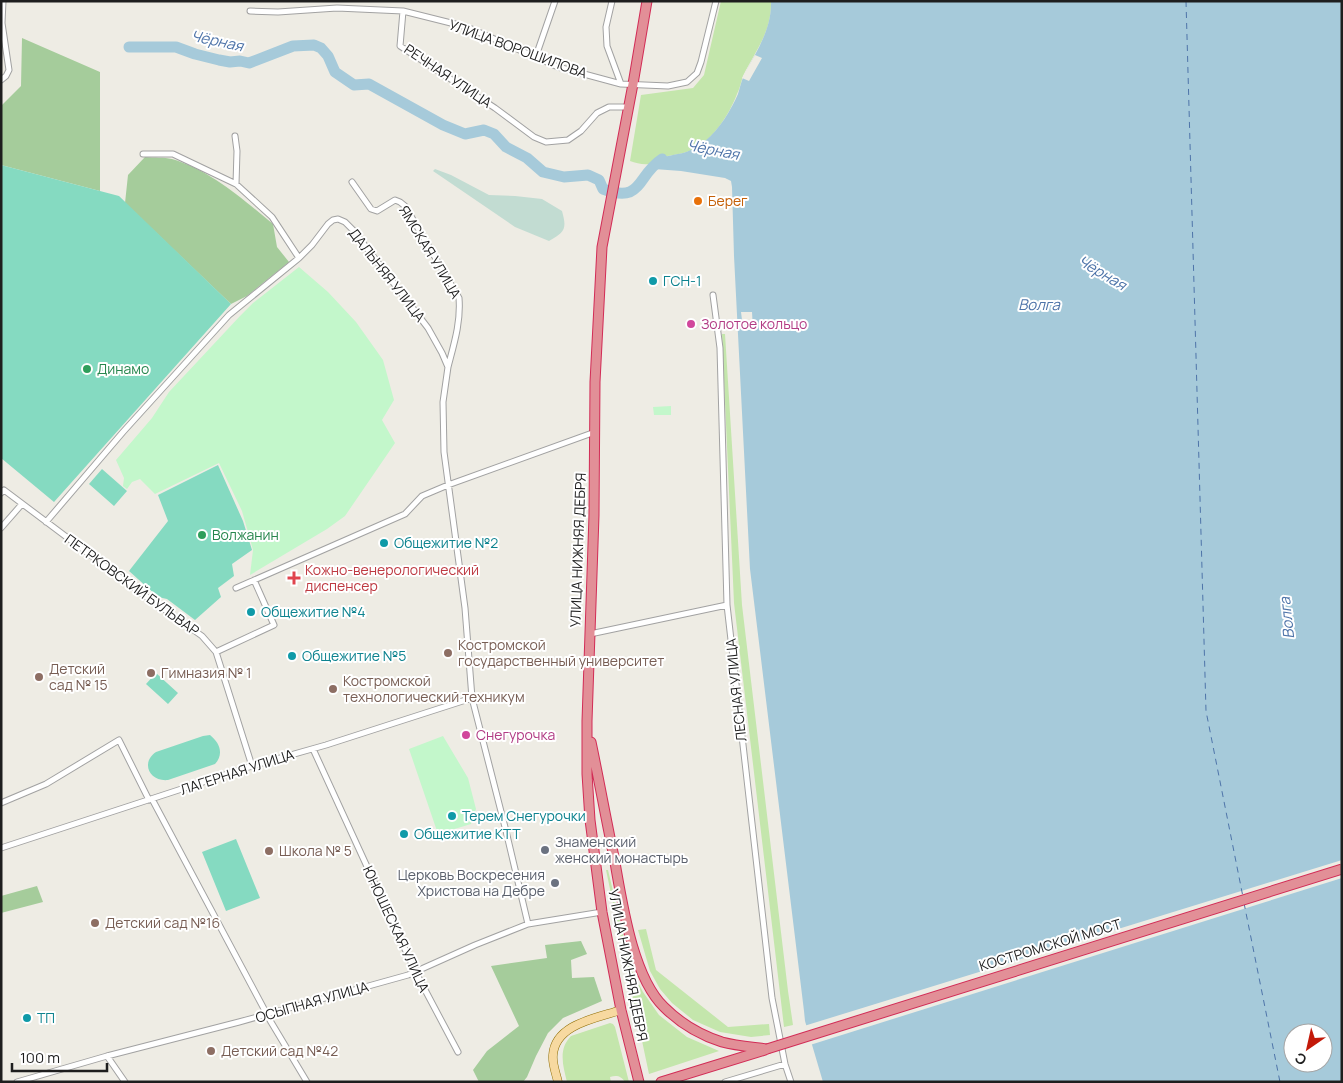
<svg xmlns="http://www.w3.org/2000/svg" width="1343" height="1083" font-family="Manrope,sans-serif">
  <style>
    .grass { fill: #c4e6ac }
    .forest { fill: #a5cc9b }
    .wetland { fill: #c2dcd2 }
    .park { fill: #c3f7cb }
    .pitch { fill: #85dac1 }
    .water { fill: #a6cada; fill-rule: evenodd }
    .pier { fill: #eeece4 }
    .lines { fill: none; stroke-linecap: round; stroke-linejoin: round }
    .river { stroke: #a6cada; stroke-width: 11 }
    .ferry { stroke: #4e74a9; stroke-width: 1; stroke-dasharray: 6 5; stroke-linecap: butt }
    .street-casing { stroke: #a2a2a2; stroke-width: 7 }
    .primary-casing { stroke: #916f07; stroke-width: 9 }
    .highway-casing { stroke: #d22c56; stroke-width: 11 }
    .street { stroke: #fff; stroke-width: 5 }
    .primary { stroke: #f7d9a0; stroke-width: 8 }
    .highway { stroke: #e28f97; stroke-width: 9 }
    .highway-bridge-casing { stroke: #d22c56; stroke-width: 11; stroke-linecap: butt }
    .highway-bridge { stroke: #e28f97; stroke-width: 9 }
    .food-dot { fill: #e8710a; stroke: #fff; stroke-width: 2 }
    .culture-dot { fill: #0f9aa8; stroke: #fff; stroke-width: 2 }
    .hotel-dot { fill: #d1479c; stroke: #fff; stroke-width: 2 }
    .leisure-dot { fill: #2e9e5b; stroke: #fff; stroke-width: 2 }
    .health-dot { fill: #e0444e; stroke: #fff; stroke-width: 2 }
    .education-dot { fill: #8d6e63; stroke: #fff; stroke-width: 2 }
    .worship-dot { fill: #6b7280; stroke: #fff; stroke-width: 2 }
    .labels { text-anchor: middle; stroke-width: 4; stroke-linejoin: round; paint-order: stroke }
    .street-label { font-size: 14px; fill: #1e1e1e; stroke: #fff }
    .food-label { font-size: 14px; fill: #c56008; stroke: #fff; text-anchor: start }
    .culture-label { font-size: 14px; fill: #0d838f; stroke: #fff; text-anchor: start }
    .hotel-label { font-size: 14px; fill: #b23c85; stroke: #fff; text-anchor: start }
    .leisure-label { font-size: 14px; fill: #27864d; stroke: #fff; text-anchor: start }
    .health-label { font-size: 14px; fill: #be3a42; stroke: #fff; text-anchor: start }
    .education-label { font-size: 14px; fill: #785e54; stroke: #fff; text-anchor: start }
    .worship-label { font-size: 14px; fill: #5b616d; stroke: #fff; text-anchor: start }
    .water-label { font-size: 15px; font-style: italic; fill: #4e74a9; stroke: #fff }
  </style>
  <rect width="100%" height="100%" fill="#eeece4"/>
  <!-- grass -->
  <path class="grass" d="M721,1H771C772,31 756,50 743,76C741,82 740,88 737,94C729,115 713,140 692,150C683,154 672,155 662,157C657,158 653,162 649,164C643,165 636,163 630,161L641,95L693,88L704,75Z
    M722,334H725L742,605L788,991L793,1025L784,1027L734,603Z
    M606,870H608L632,971L643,992L659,1015L687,1037L719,1051L649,1074Z
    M646,929L656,970L728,1027L769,1024L770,1035L751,1037L720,1032L693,1020L672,1003L660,989L650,971L638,930Z
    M610,1023L613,1024L615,1027L629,1082H625C621,1076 617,1075 610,1077L611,1082H567C563,1066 558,1049 571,1036Z"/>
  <!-- forest -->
  <path class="forest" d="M22,38L100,72V191L1,165V106L21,86Z
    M145,157C154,158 164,157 172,159C210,170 244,200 273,224L277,247L289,262L247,296L231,304L125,203L128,175Z
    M37,886L43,902L1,913V896Z
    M581,941L587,954L571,960L572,978L594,977L602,1001L563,1018L548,1033L536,1056L527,1077L523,1082H479L473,1070L487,1051L519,1026L491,966L547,958L545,945Z"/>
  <!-- wetland -->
  <path class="wetland" d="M435,169L451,175L489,195L515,196L542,199L562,211C567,229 565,232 549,241L515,227L433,171Z"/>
  <!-- park -->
  <path class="park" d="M299,267L328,292L356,322L383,360L394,400L382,420L395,443L345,516L327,529L250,575L253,550L242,511L219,463L155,494L140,479L132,482L127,489L123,486L124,478L116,460L152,418L169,392L240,316L253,303Z
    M671,406V415H654L653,407Z
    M443,736L468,778L476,809L471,824L438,834L409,749Z"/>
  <!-- pitch -->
  <path class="pitch" d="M1,165L119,196L231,304L54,502L1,458Z
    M218,465L243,521L252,550L232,564L234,576L218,588L221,597L195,620L167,599L158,597L129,571L168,521L158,495Z
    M102,469L127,491L114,506L89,484Z
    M156,673L178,693L168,704L146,684Z
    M210,735C220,743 224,754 215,764L168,780C150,782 140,763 156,752L203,736Z
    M236,839L260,898L226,911L202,852Z"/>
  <!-- water -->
  <path class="water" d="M771,1H1342V1082H823L805,1021L804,1011L750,569L734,256L732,187L731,181L725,178L681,171L654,169L650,168L649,164C664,153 678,157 693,149C697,147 702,144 705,141C719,130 731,110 738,94C740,88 741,81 744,76C756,51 772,30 771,1ZM1293,1033H1323V1063H1293Z"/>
  <!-- pier -->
  <path class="pier" d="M755,55L762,58L749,81L742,78Z
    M741,312H752L753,330H742V323H735V320H742Z
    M1342,860V878L810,1045L804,1026Z"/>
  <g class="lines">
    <!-- river -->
    <path class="river" d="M129,47H176L195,54L219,60L230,62L240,61L249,63L293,46L314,45L321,48L328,56L335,72L354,85L369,84L443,125L465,134L484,130L494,134L506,147L527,158L543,172L564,177L588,175L599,180L603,189C643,204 636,176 662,159"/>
    <!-- ferry -->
    <path class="ferry" d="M1186,1L1206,711L1243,897
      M1244,903L1280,1082"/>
    <defs>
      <path id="street" d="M612,1L606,27L607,46L621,84
        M250,11L278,12L337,8L403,11L400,46L495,108L534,137L546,142L568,140L581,131L597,113L609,107H629
        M403,11L467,27L558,67L621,84L668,86L687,82L697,73L701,62L716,1
        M536,56L555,1
        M1,80L6,76L9,70L2,23L3,1
        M235,136L237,151L236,184
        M143,154H173L236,184L272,217L299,258
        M352,182L371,209L377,211L395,200L400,202L405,206L459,298C461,322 454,344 448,367
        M713,295L720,348L727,605L772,998L785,1064L791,1082
        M1,493L4,490L141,593L202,636L216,652L252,766
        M46,522L123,432L229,315L299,258L312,245L328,224L333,220L338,219L345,222L353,230L428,328L442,353L448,367L443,402L444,452L465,608L472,698L506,831L528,924
        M1,528L22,504
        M236,588L405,514L422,496L448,485L595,432
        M590,634L727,605
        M216,652L274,625L254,580
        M313,749L415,971L458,1052
        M152,799L271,1022L307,1082
        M1,803L46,784L119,740L149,800
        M1,848L252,766L326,745L472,698
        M107,1056L125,1082
        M17,1082L107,1056L239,1022L408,975L475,945L528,924L602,912
        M725,1082L785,1064"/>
      <path id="primary" d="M558,1082C556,1073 552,1064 553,1055C555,1024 597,1018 621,1010"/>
      <path id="highway" d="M591,742C599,780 606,819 614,857C622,901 632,976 664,1007C680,1023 700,1035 722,1042C737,1046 753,1047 767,1049
        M639,1082L621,1010L602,912L590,820L587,774V721L594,515L595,382L602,247L633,84L647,1
        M661,1082L765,1050"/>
    </defs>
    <!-- street casing -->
    <use href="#street" class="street-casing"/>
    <!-- primary casing -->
    <use href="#primary" class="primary-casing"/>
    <!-- highway casing -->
    <use href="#highway" class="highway-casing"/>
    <!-- street -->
    <use href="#street" class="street"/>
    <!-- primary -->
    <use href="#primary" class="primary"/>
    <!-- highway -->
    <use href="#highway" class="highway"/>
    <defs>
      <path id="highway-bridge" d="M767,1049L1342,869"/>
    </defs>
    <!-- highway-bridge casing -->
    <use href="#highway-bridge" class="highway-bridge-casing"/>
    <!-- highway-bridge -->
    <use href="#highway-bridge" class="highway-bridge"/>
  </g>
  <!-- markers -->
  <circle class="food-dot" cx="698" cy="201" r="5"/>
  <g class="culture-dot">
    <circle cx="653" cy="281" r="5"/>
    <circle cx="384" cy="543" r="5"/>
    <circle cx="251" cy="612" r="5"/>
    <circle cx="292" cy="656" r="5"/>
    <circle cx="452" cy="816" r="5"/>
    <circle cx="404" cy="834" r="5"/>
    <circle cx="27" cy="1018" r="5"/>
  </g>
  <g class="hotel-dot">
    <circle cx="691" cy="324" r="5"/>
    <circle cx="466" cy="735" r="5"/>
  </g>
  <g class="leisure-dot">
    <circle cx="87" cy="369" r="5"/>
    <circle cx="202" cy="535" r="5"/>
  </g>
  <path class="health-dot" d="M291.5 570.5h5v5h5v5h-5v5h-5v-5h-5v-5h5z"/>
  <g class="education-dot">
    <circle cx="448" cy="653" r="5"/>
    <circle cx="151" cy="673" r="5"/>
    <circle cx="39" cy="677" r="5"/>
    <circle cx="333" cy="689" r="5"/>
    <circle cx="269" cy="851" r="5"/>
    <circle cx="95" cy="923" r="5"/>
    <circle cx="211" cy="1051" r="5"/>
  </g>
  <g class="worship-dot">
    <circle cx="545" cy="850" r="5"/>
    <circle cx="555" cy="883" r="5"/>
  </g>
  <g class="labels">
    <!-- street labels -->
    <g class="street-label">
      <text transform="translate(518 49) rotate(20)" y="5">УЛИЦА ВОРОШИЛОВА</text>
      <text transform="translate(448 76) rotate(34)" y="5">РЕЧНАЯ УЛИЦА</text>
      <text transform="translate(430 252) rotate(59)" y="5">ЯМСКАЯ УЛИЦА</text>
      <text transform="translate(387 275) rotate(52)" y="5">ДАЛЬНЯЯ УЛИЦА</text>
      <text transform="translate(578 550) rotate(-88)" y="5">УЛИЦА НИЖНЯЯ ДЕБРЯ</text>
      <text transform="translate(132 585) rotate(36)" y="5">ПЕТРКОВСКИЙ БУЛЬВАР</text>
      <text transform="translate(736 690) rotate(-96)" y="5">ЛЕСНАЯ УЛИЦА</text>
      <text transform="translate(237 772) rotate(-18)" y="5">ЛАГЕРНАЯ УЛИЦА</text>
      <text transform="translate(396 929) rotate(65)" y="5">ЮНОШЕСКАЯ УЛИЦА</text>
      <text transform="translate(1050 945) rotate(-17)" y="5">КОСТРОМСКОЙ МОСТ</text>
      <text transform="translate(628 965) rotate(79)" y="5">УЛИЦА НИЖНЯЯ ДЕБРЯ</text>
      <text transform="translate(312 1002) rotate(-16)" y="5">ОСЫПНАЯ УЛИЦА</text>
    </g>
    <!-- food labels -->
    <g class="food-label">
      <text x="708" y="206">Берег</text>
    </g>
    <!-- culture labels -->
    <g class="culture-label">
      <text x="663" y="286">ГСН-1</text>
      <text x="394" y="548">Общежитие №2</text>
      <text x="261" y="617">Общежитие №4</text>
      <text x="302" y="661">Общежитие №5</text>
      <text x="462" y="821">Терем Cнегурочки</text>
      <text x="414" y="839">Общежитие КТТ</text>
      <text x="37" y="1023">ТП</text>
    </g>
    <!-- hotel labels -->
    <g class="hotel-label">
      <text x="701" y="329">Золотое кольцо</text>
      <text x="476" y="740">Снегурочка</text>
    </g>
    <!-- leisure labels -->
    <g class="leisure-label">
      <text x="97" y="374">Динамо</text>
      <text x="212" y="540">Волжанин</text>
    </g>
    <!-- health labels -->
    <g class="health-label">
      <text x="305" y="575">Кожно-венерологический<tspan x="305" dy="16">диспенсер</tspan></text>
    </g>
    <!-- education labels -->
    <g class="education-label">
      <text x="458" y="650">Костромской<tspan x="458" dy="16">государственный университет</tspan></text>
      <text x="49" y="674">Детский<tspan x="49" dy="16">сад № 15</tspan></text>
      <text x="161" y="678">Гимназия № 1</text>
      <text x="343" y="686">Костромской<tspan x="343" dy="16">технологический техникум</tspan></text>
      <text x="279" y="856">Школа № 5</text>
      <text x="105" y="928">Детский сад №16</text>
      <text x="221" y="1056">Детский сад №42</text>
    </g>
    <!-- worship labels -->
    <g class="worship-label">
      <text x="555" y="847">Знаменский<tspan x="555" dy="16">женский монастырь</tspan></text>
      <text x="545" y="880" text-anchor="end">Церковь Воскресения<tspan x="545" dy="16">Христова на Дебре</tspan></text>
    </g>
    <!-- water labels -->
    <g class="water-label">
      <text transform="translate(217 41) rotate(12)" y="5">Чёрная</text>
      <text transform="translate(713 150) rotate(11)" y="5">Чёрная</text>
      <text transform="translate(1102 273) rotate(31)" y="5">Чёрная</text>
      <text x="1039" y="310">Волга</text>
      <text transform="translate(1287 618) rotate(-96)" y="5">Волга</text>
    </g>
  </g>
  <!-- border -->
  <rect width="1343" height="1083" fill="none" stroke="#1e1e1e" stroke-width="5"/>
  <!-- north arrow -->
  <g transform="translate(1308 1048) rotate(214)"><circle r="24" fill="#ffffff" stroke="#a5a5a5"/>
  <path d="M0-4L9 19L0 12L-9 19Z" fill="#c31909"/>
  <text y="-8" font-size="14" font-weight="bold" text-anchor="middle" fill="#1e1e1e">С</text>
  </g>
  <!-- scale -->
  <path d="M12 1063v8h95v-8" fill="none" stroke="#1e1e1e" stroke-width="2.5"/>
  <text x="20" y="1063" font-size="15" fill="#1e1e1e" stroke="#ffffff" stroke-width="4" paint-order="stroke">100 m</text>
</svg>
